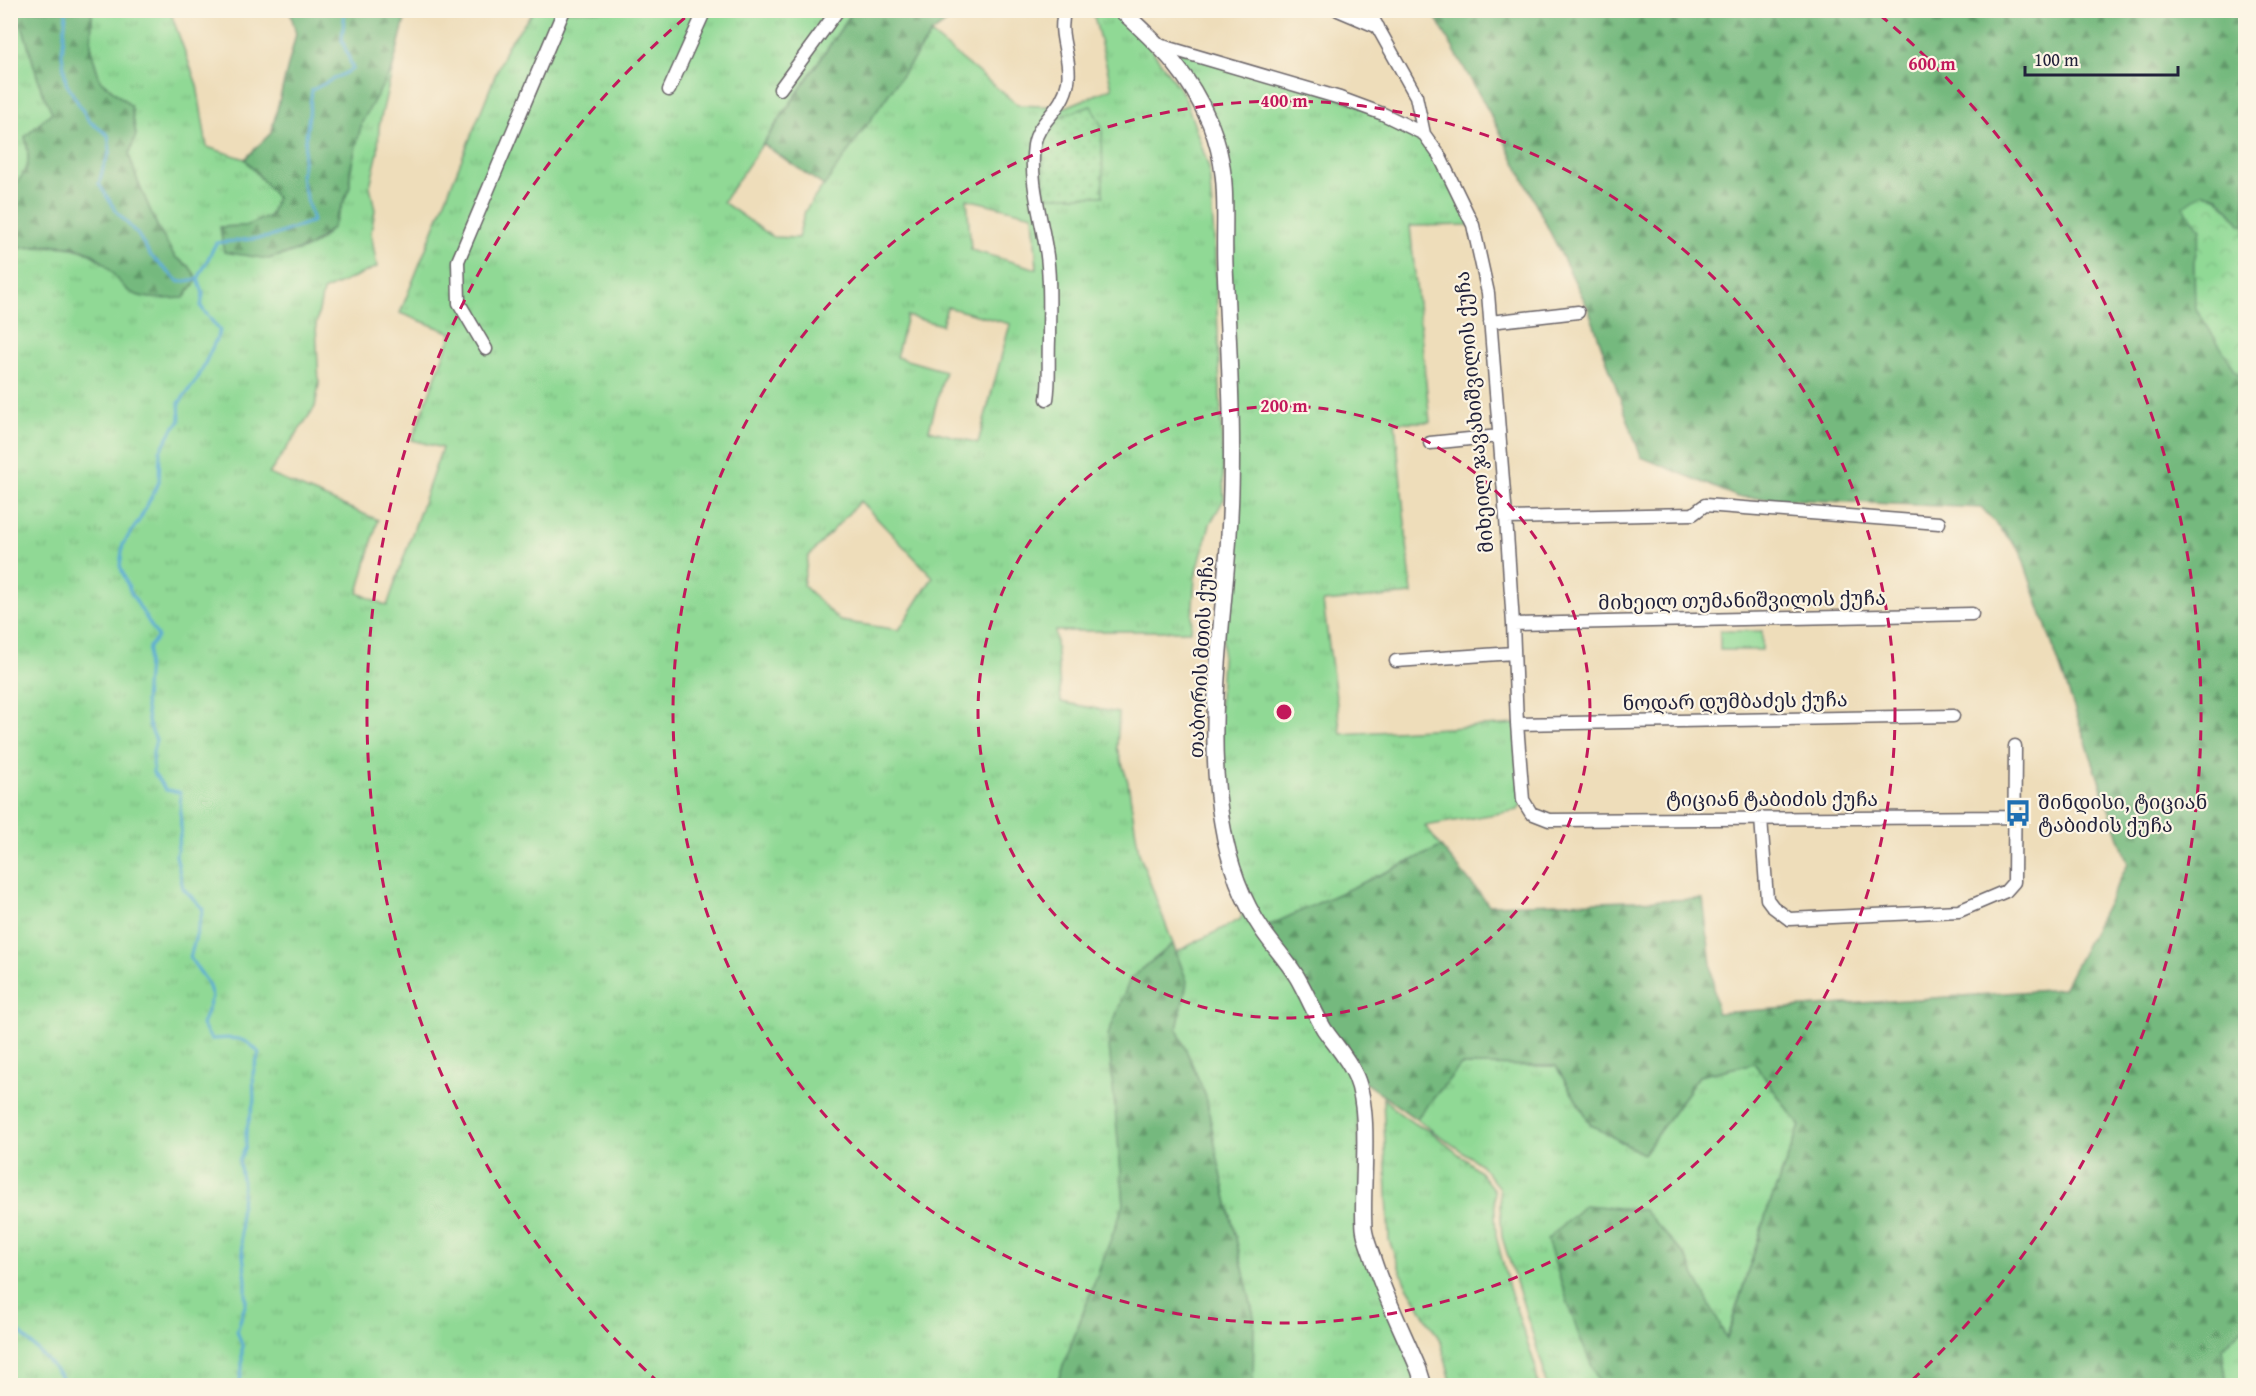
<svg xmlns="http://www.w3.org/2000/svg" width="2256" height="1396" font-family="'Gentium Book Plus','Noto Serif Georgian',serif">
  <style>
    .grass { fill: url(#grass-tufts); stroke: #597e68; stroke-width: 1.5; fill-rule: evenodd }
    .forest { fill: url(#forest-firs); stroke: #4b6e5c; stroke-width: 1.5 }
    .park { fill: url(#park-crowns); stroke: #597e68; stroke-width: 1.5 }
    .garden { fill: url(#garden-dots); stroke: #597e68; stroke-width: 1.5 }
    .pitch { fill: #90d995; stroke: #597e68; stroke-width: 1.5 }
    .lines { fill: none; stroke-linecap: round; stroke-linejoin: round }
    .stream { stroke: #5aacd5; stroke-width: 3 }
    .minor-casing { stroke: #696367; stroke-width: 15 }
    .major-casing { stroke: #696367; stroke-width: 18 }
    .minor { stroke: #fff; stroke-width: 12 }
    .major { stroke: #fff; stroke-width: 15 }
    .ring { fill: none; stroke: #c2185b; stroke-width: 3; stroke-dasharray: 10 8 }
    .labels { text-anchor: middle; stroke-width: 4.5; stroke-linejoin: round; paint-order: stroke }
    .street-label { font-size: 20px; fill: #22223b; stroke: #fcf5e5 }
    .poi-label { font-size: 20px; fill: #22223b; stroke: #fcf5e5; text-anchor: start }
    .centre { fill: #c2185b; stroke: #fcf5e5; stroke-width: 3 }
    .ring-label { font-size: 18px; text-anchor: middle; font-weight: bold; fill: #c2185b; stroke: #fcf5e5; stroke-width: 4.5; stroke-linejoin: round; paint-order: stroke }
  </style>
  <defs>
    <pattern id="grass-tufts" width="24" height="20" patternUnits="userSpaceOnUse" patternTransform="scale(1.5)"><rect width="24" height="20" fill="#90d995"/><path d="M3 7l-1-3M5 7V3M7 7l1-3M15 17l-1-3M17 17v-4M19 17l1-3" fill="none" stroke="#7cba81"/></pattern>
    <pattern id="forest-firs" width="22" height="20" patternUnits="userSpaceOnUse" patternTransform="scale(1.5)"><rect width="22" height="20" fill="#74b97e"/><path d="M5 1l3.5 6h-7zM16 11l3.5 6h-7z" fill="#5f9668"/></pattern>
    <pattern id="park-crowns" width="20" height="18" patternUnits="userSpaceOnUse" patternTransform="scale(1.5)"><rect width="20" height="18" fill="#90d995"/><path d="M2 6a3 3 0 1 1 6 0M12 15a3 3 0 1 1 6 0" fill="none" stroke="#7cba81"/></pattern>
    <pattern id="garden-dots" width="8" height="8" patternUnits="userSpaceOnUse" patternTransform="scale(1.5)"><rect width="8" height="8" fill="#90d995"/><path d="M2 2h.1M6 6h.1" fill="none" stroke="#7cba81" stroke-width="1.8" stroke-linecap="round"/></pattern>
  </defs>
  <rect width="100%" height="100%" fill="#fcf5e5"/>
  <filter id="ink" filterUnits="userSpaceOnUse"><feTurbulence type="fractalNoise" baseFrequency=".0167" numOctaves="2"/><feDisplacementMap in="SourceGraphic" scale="12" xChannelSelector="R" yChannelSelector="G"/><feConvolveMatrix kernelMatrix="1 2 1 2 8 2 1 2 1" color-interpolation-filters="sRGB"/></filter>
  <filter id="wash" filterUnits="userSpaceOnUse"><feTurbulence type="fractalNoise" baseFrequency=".008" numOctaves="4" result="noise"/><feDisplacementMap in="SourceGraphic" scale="24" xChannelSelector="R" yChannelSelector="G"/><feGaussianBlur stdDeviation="1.35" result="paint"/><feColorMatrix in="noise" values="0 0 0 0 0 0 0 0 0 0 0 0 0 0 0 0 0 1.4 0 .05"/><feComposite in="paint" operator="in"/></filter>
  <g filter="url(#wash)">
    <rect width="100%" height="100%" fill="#eeddba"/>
    <!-- grass -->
    <path class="grass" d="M712,10L714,12L715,10L853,11L723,202L773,237L798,238L805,211L931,34L1018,105L1066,107L1112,88L1093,12L1113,11L1144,39L1184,95L1209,168L1215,253L1224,499L1210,524L1195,578L1191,631H1055L1061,702L1119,713L1117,748L1128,782L1139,853L1173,944L1130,979L1111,1066L1118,1120L1124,1204L1056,1385L11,1386V249C68,245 90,239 127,290L189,266L175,258L158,228L138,182L129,155L136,135L131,106L100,80L91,50L92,11H170L197,85L207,147L245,159L277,197L270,216L245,226L221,227L268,259C281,255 295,253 307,248C353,228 347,162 362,123C369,104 383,85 393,67L379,126L378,152L370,186L375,210L371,233L377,267L323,291L316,325L319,384L315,407L269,474L378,520L358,593L387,606L442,448L412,440L452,333L400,313L507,46L534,11ZM967,199L1033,215L1037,269L971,250ZM947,307L1010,324L978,443L929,430L945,371L896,357L907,316L942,325ZM860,501L933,577L899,630L840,621L803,585L808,557Z
      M10,14L23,28L41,89L52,112L25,137C31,161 30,171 11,188Z
      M1159,45L1340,98L1424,134L1473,225L1410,226L1430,422H1395L1412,594L1323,602L1341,734L1517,724L1523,800L1518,810L1425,826L1441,847L1262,929L1355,1074L1363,1227L1425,1385H1253L1254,1317L1218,1160L1206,1097L1177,1029L1187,982L1176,952L1241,919L1245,900L1216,768L1229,534L1225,260L1210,124Z
      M1754,1063L1800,1126L1767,1211L1726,1340L1686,1257L1548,1239L1578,1333L1600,1385L1546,1386L1543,1367L1502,1237L1499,1188L1480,1164L1416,1119L1461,1065L1556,1066L1591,1125L1643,1154L1699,1076Z
      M1383,1098L1398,1112L1415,1124L1430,1131L1477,1169L1494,1190L1496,1236L1509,1288L1535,1365L1538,1385H1452L1441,1342L1404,1281L1389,1240Z
      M2245,1324V1385H2227L2222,1348Z"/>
    <!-- forest -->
    <path class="forest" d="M11,10L92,11L91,50L100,80L131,106L136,135L129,155L138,182L158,228L175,257L189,266L198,279L184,298C168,299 137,301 125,288C113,276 105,260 89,252C65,240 36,247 11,249V188C30,171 31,161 25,137L52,112L41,89L23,28L11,14Z
      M290,11H407L393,67L362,122L350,171V187L332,228L309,247L268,259L224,252L220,227L245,226L270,216L277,198L245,159L271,133L296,34Z
      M853,11H962L931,34L824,186L763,144Z
      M1432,11H2245V225H2241L2218,197L2203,193L2201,229L2194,262L2195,307L2246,385V1324L2222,1348L2227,1385H1600L1578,1333L1547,1240L1584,1205L1644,1210L1686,1257L1727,1339L1767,1211L1800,1126L1754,1063L1699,1076L1643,1154L1591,1125L1556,1066L1461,1065L1416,1119L1364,1082L1261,929L1441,847L1489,905L1703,899L1717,1013L2063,989L2128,864L2020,551L1982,508L1738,497L1641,457L1588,308L1497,126Z
      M1173,944L1187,982L1177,1029L1206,1097L1218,1160L1254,1317L1253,1385H1056L1124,1204L1108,1035L1130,979Z"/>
    <!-- park -->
    <path class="park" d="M2203,193L2218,198L2241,225H2245V385L2195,307L2194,262L2201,229L2183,207Z"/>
    <!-- garden -->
    <path class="garden" d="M1091,106L1102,127L1103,196H1044L1043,139L1053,119Z"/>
    <!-- pitch -->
    <path class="pitch" d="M1720,631H1762V650H1720Z"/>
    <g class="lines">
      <!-- stream -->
      <path class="stream" d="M65,10L66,13L62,54L66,83L89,121L108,135L110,151L103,168L99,184L116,211L138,235L151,256L179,282L198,279
        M198,279L203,293L201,307L220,331L198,378L179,403L180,421L172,430L160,451L159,482L140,519L123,544L120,566L131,593L158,637L149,647L145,702L149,725L156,740L153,752V773L166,790L180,792L181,831L176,855L183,888L203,909L190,958L208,983L212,997L202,1025L211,1039C232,1038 245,1035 259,1053L253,1073L254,1101L246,1132V1146L239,1161L243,1186L240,1213L241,1238L246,1280V1302L237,1331L242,1345V1368L239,1386
        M198,279L216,243L270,237L313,221L301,178L312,90L353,69L342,40L345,10
        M10,1321C29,1344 51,1361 68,1386"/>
    </g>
  </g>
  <g filter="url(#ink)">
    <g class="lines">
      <defs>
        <path id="minor" d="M1338,10L1378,27
          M1368,10L1416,96L1424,134
          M1159,45L1340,98L1383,114L1424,134L1439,155L1473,225L1488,293L1506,518L1513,624L1517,724L1523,800L1531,813L1549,820L2014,817
          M780,89L838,10
          M669,90L705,10
          M1490,322L1578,312
          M486,349L459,303L458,261L564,10
          M1047,399C1050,380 1048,360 1049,340C1049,310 1051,279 1046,249C1041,216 1029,180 1034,145C1038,120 1063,111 1068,82C1072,57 1056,35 1065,10
          M1430,443L1499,436
          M1506,518L1693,514L1705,505L1939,523
          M1513,624L1972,614
          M1396,661L1514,653
          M1517,724L1953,716
          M1761,818L1767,899L1773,907L1789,919L1959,911L2006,891L2014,882L2015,746"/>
        <path id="major" d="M1121,10C1162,48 1188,71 1210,123C1231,175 1223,214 1225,266C1229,355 1235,444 1229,534C1223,627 1205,730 1222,823C1228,860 1241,899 1263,931C1274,947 1287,961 1297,977C1307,994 1314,1012 1324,1029C1335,1045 1348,1058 1356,1077C1372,1115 1361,1185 1364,1228C1365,1238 1369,1247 1372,1256C1384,1295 1403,1332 1419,1370L1424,1386"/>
      </defs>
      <!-- minor casing -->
      <use href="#minor" class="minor-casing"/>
      <!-- major casing -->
      <use href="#major" class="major-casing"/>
      <!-- minor -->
      <use href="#minor" class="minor"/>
      <!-- major -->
      <use href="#major" class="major"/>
    </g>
  </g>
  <!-- distance rings -->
  <g class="ring">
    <circle cx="1284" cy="712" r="306"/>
    <circle cx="1284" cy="712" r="611"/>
    <path d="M659 1383A917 917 0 0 1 688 15M1880 15A917 917 0 0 1 1909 1383"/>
  </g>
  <!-- icons -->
  <defs>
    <symbol id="bus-bare" viewBox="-9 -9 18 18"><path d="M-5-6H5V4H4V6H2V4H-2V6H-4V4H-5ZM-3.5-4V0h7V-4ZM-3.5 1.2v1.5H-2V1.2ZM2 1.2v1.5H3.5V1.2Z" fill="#1f6fb2" stroke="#fcf5e5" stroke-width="2.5" paint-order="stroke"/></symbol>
  </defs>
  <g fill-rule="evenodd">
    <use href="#bus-bare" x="1999" y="794" width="38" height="38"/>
  </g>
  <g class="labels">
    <!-- street labels -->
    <g class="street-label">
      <text transform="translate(1474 412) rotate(-95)" y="7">მიხეილ ჯავახიშვილის ქუჩა</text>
      <text transform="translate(1742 600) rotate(-1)" y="7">მიხეილ თუმანიშვილის ქუჩა</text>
      <text transform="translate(1201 657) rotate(-87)" y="7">თაბორის მთის ქუჩა</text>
      <text transform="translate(1735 701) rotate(-1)" y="7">ნოდარ დუმბაძეს ქუჩა</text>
      <text x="1772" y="806">ტიციან ტაბიძის ქუჩა</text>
    </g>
    <!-- poi labels -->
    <g class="poi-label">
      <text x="2038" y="809">შინდისი, ტიციან<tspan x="2038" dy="23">ტაბიძის ქუჩა</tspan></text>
    </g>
  </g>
  <circle cx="1284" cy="712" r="9" class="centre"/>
  <g class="ring-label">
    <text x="1932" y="70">600 m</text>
    <text x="1284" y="107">400 m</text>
    <text x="1284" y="412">200 m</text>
  </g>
  <!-- margin -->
  <rect width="2256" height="1396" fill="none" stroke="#fcf5e5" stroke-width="36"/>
  <!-- scale -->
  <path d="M2025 66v9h153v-9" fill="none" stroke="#22223b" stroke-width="3"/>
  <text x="2034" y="66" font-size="18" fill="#22223b" stroke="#fcf5e5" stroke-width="4.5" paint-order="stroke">100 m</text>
</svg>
